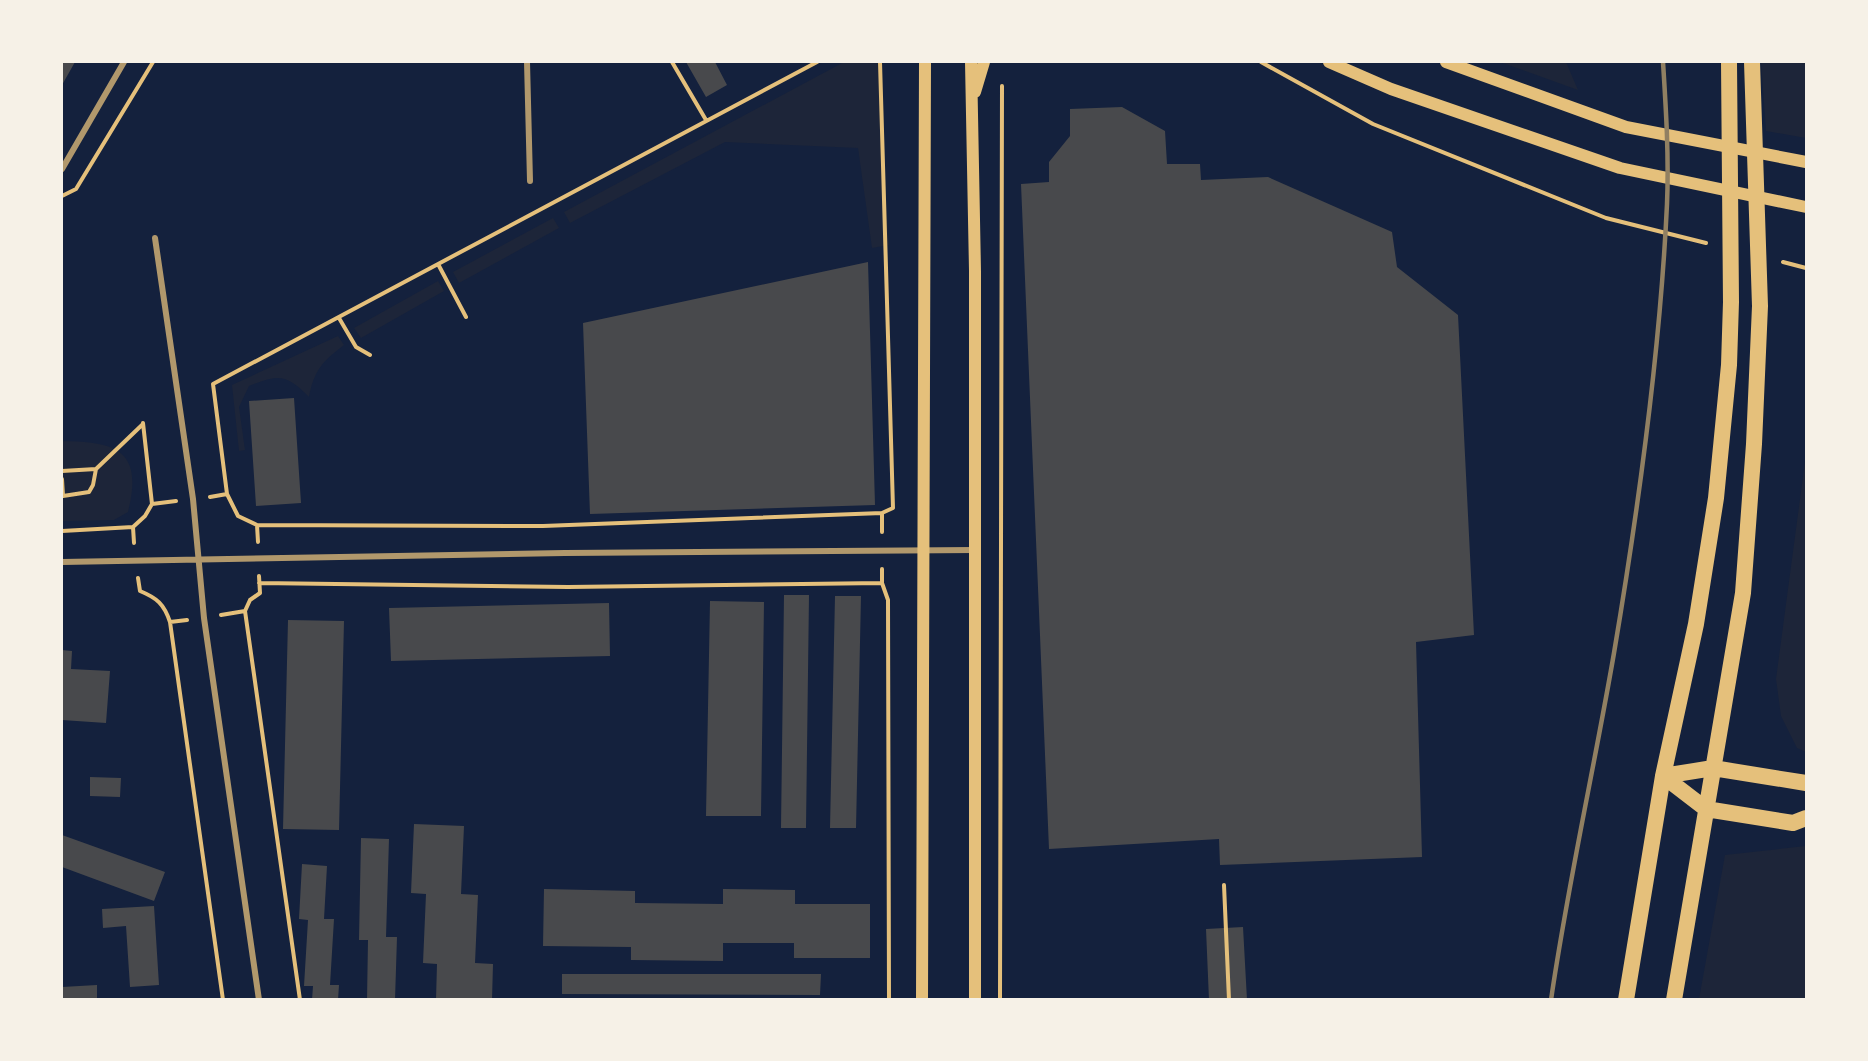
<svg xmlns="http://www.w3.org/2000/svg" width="1868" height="1061" font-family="'DM Sans',sans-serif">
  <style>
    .green { fill: #1d2539 }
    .building { fill: #48494c }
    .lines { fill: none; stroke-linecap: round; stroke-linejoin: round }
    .path { stroke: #e5c07b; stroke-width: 4 }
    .minor { stroke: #b1986c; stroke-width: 6 }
    .secondary { stroke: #e5c07b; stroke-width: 12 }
    .trunk { stroke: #e5c07b; stroke-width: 16 }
    .rail { stroke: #918062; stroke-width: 4.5 }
  </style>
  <rect width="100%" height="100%" fill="#14213d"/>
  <!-- green -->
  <path class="green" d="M844,62H878L889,245L872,248L858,148L725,142L570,223L564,212Z
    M1500,62H1566L1578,90Z
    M1761,62H1806V138L1766,131Z
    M553,218L559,228L459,283L453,272Z
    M438,281L444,291L361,338L354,328Z
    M338,336L344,345C323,361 314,370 309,397C286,374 279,374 249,386L239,407L245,450L239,451L232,385Z
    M62,441C115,442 144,449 128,512L114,520L62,521Z
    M1806,454V752L1797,748L1781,716L1776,679Z
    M1806,846V999H1699L1725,855Z"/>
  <!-- building -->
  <path class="building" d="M62,62H75L62,85Z
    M686,62H715L727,85L706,97Z
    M1122,107L1165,131L1167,164H1200L1201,180L1268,177L1392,232L1397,267L1458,315L1474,635L1416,642L1422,857L1220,865L1219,839L1049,849L1021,184L1049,182V162L1070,136V109Z
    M868,262L875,505L590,514L583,323Z
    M294,398L301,503L256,506L249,401Z
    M784,595H809L806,828H781Z
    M835,596H861L856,828H830Z
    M710,601L764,602L761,816H706Z
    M609,603L610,656L391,661L389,608Z
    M288,620L344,621L339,830L283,829Z
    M62,650L72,651L71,669L110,671L106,723L62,720Z
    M90,777L121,778L120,797L90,796Z
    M414,824L464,826L461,894L478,895L475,963L493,964L492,1000H436L437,964L423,963L426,894L411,893Z
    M62,835L165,872L154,901L62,867Z
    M361,838L389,839L386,937H397L395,1000H367L368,940H359Z
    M302,864L327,866L324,919H334L330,985H339L338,1000H312L313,986H304L308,920L299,919Z
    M544,889L635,891V903L723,904V889L795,890V904H870V958H794V943H723V961L631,960V947L543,946Z
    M154,906L159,985L130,987L126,926L103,928L102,909Z
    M1243,927L1247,1000H1209L1206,929Z
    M562,974H821L820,995L562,994Z
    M97,985V1000H62V987Z"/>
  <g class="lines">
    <!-- path -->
    <path class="path" d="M672,62L706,120
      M880,62L893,508L882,513V532
      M1261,62L1373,124L1606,218L1706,243
      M62,196L76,189L153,62
      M1783,262L1806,268
      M438,264L466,317
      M339,318L356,347L370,355
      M62,471L96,469L143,424
      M62,479L63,496
      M63,496L89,492L93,485L96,469
      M210,497L227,494
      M152,504L176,501
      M257,525L543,526L882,513
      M62,531L133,527
      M258,542L257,525L238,516L227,494L213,384L817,62
      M134,543L133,527L145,516L152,504L143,423
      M882,569V583L888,600L889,1000
      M259,576L260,593L250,600L245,611L300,1000
      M138,578L140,591C157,598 164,604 170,622L223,1000
      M259,583L568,587L882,583
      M221,615L245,611
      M170,622L187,620
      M1224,885L1229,1000
      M1000,1000L1002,86"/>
    <!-- minor -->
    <path class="minor" d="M527,62L530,181
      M62,169L124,62
      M155,238L193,499L204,618L259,1000
      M62,562L565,553L975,550"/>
    <!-- secondary -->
    <path class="secondary" d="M971,62L975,271V1000
      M1329,62L1391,89L1620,168L1806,207
      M1446,62L1626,127L1806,162
      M975,92L984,62
      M922,1000L925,62"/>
    <!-- trunk -->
    <path class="trunk" d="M1663,776L1706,809L1793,823L1806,818
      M1663,776L1713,768L1806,783
      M1626,1000L1663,776L1696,624L1716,498L1729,365L1731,302L1729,62
      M1674,1000L1743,593L1754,444L1760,306L1752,62"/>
    <!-- rail -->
    <path class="rail" d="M1551,1000C1568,883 1594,769 1614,653C1639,505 1660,354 1667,204C1669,157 1666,109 1663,62"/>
  </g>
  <!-- border -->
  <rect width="1868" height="1061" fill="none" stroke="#f6f1e7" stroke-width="126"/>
</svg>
